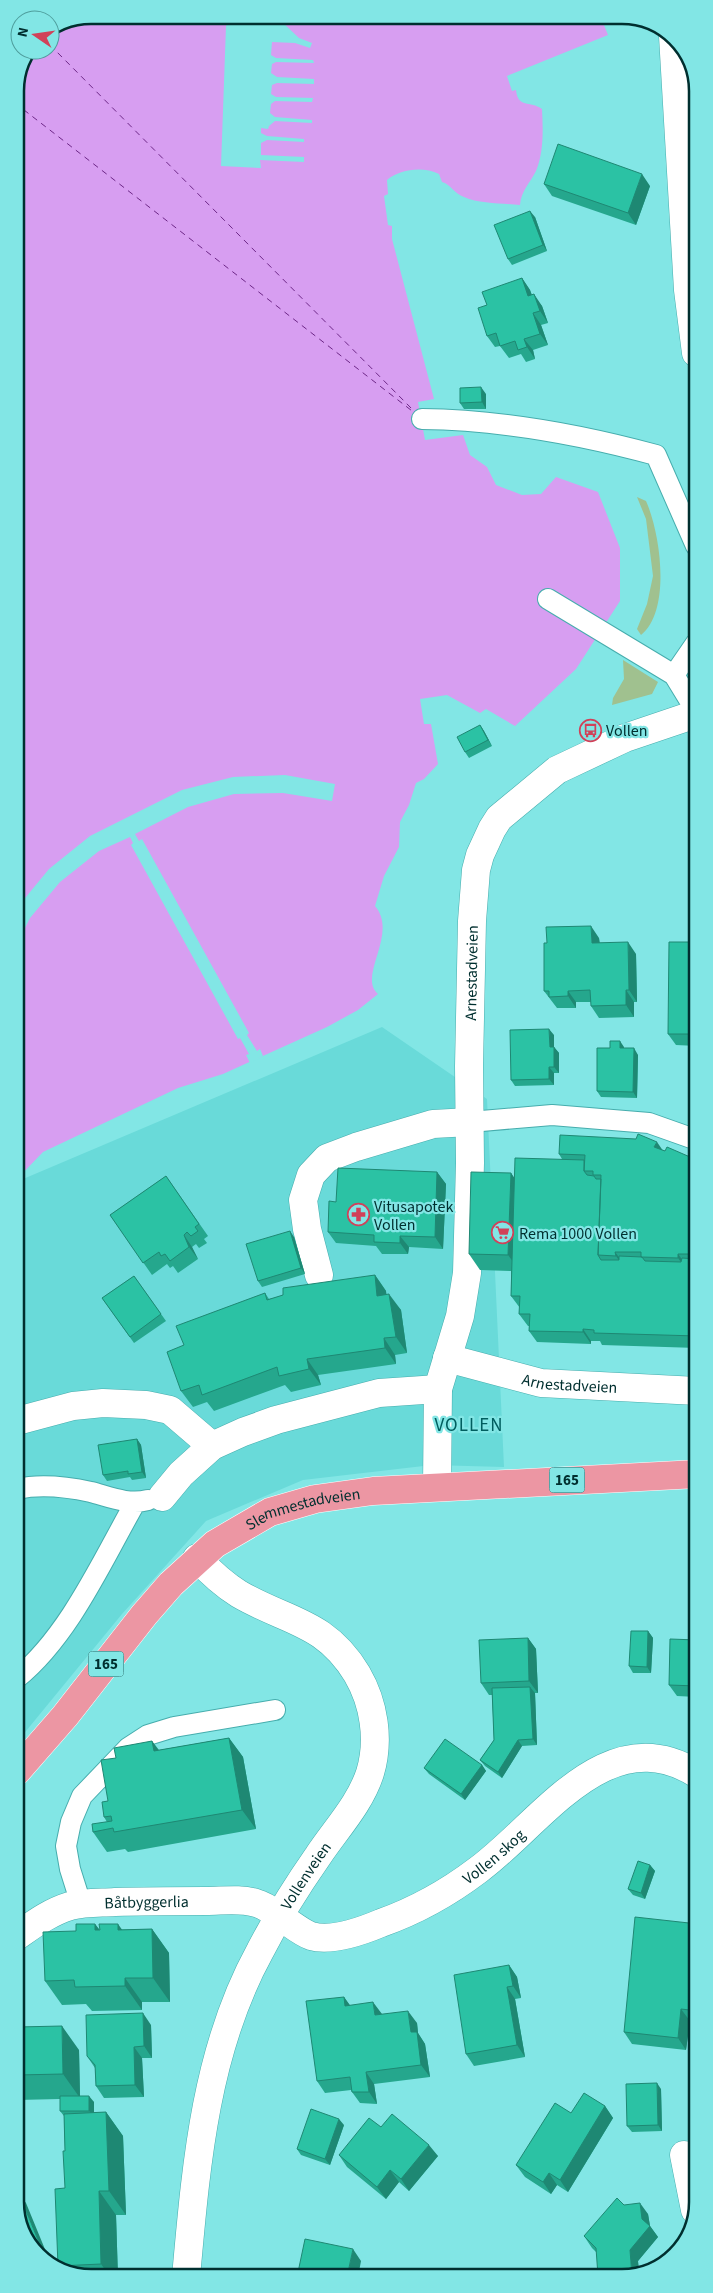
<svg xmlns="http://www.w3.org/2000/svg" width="713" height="2293" font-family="'Source Sans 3',sans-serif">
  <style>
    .built { fill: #69dad9 }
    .green { fill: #a0c18f }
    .water { fill: #d79ef1 }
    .pier { fill: #82e6e5 }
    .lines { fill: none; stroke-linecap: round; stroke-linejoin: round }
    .ferry { stroke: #6d2787; stroke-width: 1; stroke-dasharray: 6 5; stroke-linecap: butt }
    .lane-casing { stroke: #46adad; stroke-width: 22 }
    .street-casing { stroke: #46adad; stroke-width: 29 }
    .secondary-casing { stroke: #46adad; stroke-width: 29 }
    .primary-casing { stroke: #fff; stroke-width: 29 }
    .lane { stroke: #fff; stroke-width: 20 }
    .street { stroke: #fff; stroke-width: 28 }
    .secondary { stroke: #fff; stroke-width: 28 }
    .primary { stroke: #ec96a3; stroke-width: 28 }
    .wall { fill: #25a78d }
    .shaded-wall { fill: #1e8873 }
    .building { fill: #2bc2a4; stroke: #1e8873 }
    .labels { text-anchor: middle; stroke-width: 4.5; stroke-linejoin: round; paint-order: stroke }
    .shield { fill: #82e6e5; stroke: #276666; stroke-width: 1 }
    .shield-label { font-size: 15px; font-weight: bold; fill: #002f2f }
    .poi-label { font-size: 16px; fill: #002f2f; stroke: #82e6e5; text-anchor: start }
    .street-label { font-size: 16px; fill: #002f2f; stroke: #82e6e5 }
    .quarter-label { font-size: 19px; letter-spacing: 1px; fill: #005e5f; stroke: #82e6e5 }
    .rim { fill: none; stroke: #002f2f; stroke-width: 2.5 }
  </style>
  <rect width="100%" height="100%" fill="#82e6e5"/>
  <!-- built -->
  <path class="built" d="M382,1027L487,1099L504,1467L432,1465L303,1480L206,1521L122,1614L17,1742L16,1182Z"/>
  <!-- green -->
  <path class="green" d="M637,497L646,501C660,532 672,610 641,635L637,629L647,604L653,576L646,519Z
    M623,660L658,682L652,694L612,705L613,698L624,679Z"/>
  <!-- water -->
  <path class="water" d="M90,15H600L608,35L507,76L512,91L516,90C518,109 530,100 542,109C543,129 544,152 536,171C530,183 521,191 520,205C502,203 480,204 464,197C455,194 450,184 442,182L439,174C423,166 400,169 387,180L388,194L384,196L388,225L392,226V239L434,399L418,402L425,440L463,435L470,455L487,467L496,485L522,495L541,494L556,477L598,492L620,548V601L576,669L515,726L486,709L480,713L447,695L420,699L424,724H431L438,764L424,779L416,783L409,805L400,822L399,847L384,876L375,906C399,934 357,976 378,994L358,1010L327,1027L223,1074L178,1088L43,1152L16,1180L15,86L31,50H50V32Z"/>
  <!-- pier -->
  <path class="pier" d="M235,15H286L281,21L299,38L312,43L310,48L295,43L272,42L271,55L276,58L313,60L314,63L276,62L272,64L271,73L277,77L314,79V84L277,83L272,85L271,94L276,97L313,98L312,102L275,101L271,104L270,113L275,117L312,120V123L275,121L269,126L268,129L261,128V133L267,136L304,139V142L267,140L261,143V155L304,157V162L260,160L261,168L221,166L226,26Z
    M285,775L335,784L332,801L283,793L234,794L188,807L135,834L139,841L142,839L249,1033L247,1035L257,1051L260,1049L263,1056L250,1063L246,1055L249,1054L240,1038L238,1039L131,845L133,843L130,837L99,851L60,882L30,918L16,946V909L49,869L90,836L182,790L233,777Z"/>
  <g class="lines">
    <!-- ferry -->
    <path class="ferry" d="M50,45L416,413
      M15,103L416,414"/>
    <defs>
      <path id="lane" d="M422,419C502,420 579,434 656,455L696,546
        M548,599L674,675L696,711
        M674,675L696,643
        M470,1122L552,1115L649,1123L697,1140
        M17,1489C39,1484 68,1487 91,1492C110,1497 128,1505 148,1500
        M17,1678C69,1636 102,1561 135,1503
        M81,1904L70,1869L66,1846L71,1822L82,1796L128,1748L148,1735L174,1727L275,1710"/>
      <g id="street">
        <path d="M673,36L688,290L696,353"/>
        <path d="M319,1275L307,1229L303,1200L311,1175L327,1158L356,1147L433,1124L470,1122"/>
        <path id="s1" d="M447,1358L541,1383L697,1391"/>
        <path d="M17,1421L73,1406L103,1403L146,1405L170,1410L212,1446"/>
        <path id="s2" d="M437,1487L438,1389L460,1316L467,1273L470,1163L469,1066L472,921L476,870L480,855L492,829L499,818L557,770L625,738L696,714"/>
        <path d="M162,1497L181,1474L212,1446L243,1432L276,1420L379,1393L438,1389"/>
        <path id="s3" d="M17,1936C34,1924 50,1912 70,1906C85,1902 100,1903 115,1902C146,1901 176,1901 206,1901C222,1901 241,1898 256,1903C268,1906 278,1916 288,1922C295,1927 303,1933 311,1936C332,1942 362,1931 381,1923C415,1911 449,1892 478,1870C541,1824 607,1717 697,1774"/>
        <path d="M684,2155L695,2210"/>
      </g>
      <g id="secondary">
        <path id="s4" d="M186,2277C196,2166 205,2051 260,1951C277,1918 297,1886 318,1856C336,1829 360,1804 370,1773C380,1740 374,1703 357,1674C325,1621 287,1622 239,1594C223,1584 210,1572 197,1558"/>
      </g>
      <g id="primary">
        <path id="s5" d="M17,1771L65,1716L144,1615L171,1584L215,1544L270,1512L315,1499L373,1491L697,1474"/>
      </g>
    </defs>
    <!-- lane casing -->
    <use href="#lane" class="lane-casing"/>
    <!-- street casing -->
    <use href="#street" class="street-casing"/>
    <!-- secondary casing -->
    <use href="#secondary" class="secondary-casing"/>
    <!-- primary casing -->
    <use href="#primary" class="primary-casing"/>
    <!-- lane -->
    <use href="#lane" class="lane"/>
    <!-- street -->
    <use href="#street" class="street"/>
    <!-- secondary -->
    <use href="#secondary" class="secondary"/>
    <!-- primary -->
    <use href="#primary" class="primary"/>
  </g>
  <!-- wall -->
  <path class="wall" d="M544,184L650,186L636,225L552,196Z
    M535,217L547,251L512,265L508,259Z
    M522,278L530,290L532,295L542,306L548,323L541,325L548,345L533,350L535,359L526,362L521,354L509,358L500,346L495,347L487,336V305Z
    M486,394V409H464L460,403Z
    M480,725L484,731L492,746L469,758L465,752Z
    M599,938L600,943L636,954L637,1002H634V1017L599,1018L591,1006V1002H576V1008H557L544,991Z
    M697,942V1046L676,1045L668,1034Z
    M554,1035V1047L559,1053V1073H554V1085L515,1086L511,1080Z
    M624,1047V1048L638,1055L637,1098L601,1097L597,1091Z
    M697,1062V1105H694L690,1099Z
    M662,1150L697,1160V1348L602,1345L600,1341H591V1344L537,1342L529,1331V1326H528L519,1314L520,1308L511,1296V1271L480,1270L469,1254L511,1173L514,1178L562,1159L559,1154Z
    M437,1172L446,1184L443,1249L409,1247L408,1254H382L376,1246L336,1243L328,1232L336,1202Z
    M166,1176L208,1236L204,1239L207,1243L199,1248L196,1244L192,1247L198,1259L178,1273L173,1266L170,1268L167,1264L152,1275L110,1215Z
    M294,1237L305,1274L262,1287L258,1281Z
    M375,1275L386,1291V1294L401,1310L407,1353L395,1355L396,1364L318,1375L321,1385L291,1392L285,1385L214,1411L207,1402L193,1407L181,1391L184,1345L265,1293L269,1299Z
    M134,1276L166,1321L134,1343L102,1298Z
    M137,1439L141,1445L146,1478L132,1480L130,1477L107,1481L103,1475Z
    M648,1631L653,1638L651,1673H633L629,1666Z
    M528,1638L536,1649L538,1693H535L537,1745L522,1746L502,1778L485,1766L480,1760L494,1740L492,1695H489L481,1683Z
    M697,1640V1697L677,1696L669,1685Z
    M229,1738L243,1757L256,1829L128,1852L125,1849L107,1852L93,1832L107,1822L104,1817L108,1801L116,1758L152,1741L159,1750Z
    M482,1765L486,1771L465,1800L429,1774L424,1768Z
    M650,1865L655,1871L645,1899L633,1895L628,1889Z
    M95,1924L100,1930L152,1929L169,1953L170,2002H142V2010L92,2011L86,2004L62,2005L45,1981L76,1931Z
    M698,1924V2022L690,2021L686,2050L632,2044L624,2032Z
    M509,1965L517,1977L521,1998L515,1999L525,2057L474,2066L466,2054Z
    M344,1997L350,2006L417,2023L418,2033L425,2044L430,2077L374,2084L377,2104L360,2103L352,2092L351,2090L325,2093L317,2081Z
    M151,2025L152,2058H142L144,2097L104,2098L96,2086L95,2068L87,2056Z
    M17,2027L79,2050L80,2096L94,2102V2113L106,2112L123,2136L126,2215H116L118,2278H85L59,2267L58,2266L65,2188V2151L64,2116L60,2111V2099L17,2100Z
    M661,2089L662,2131L632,2132L627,2126Z
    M605,2106L613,2118L568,2192L557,2185L551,2194L525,2177L516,2165L571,2113Z
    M344,2125L330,2165L301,2155L297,2149Z
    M381,2127L438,2156L409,2191L399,2182L386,2199L347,2167L339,2155Z
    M624,2205L648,2214L650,2226L658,2237L638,2261L596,2252L592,2248L584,2236Z"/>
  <!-- shaded-wall -->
  <path class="shaded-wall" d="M642,174L650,186L636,225L628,213Z
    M530,211L535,217L547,251L543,245Z
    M522,278L530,290L536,308L528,296Z
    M534,294L542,306L548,323L540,311Z
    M533,313L541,325L548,345L540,334Z
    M524,339L533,350L535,359L527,347Z
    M481,387L486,394V409L482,402Z
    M480,725L484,731L492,746L488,740Z
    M591,926L599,938L600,954L592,943Z
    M628,942L636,954L637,1002L629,990Z
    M626,990L634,1002V1017L626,1005Z
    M568,991L576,1002V1008L568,996Z
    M549,1029L554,1035V1053L550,1047Z
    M620,1041L624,1047V1054L620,1048Z
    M554,1047L559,1053V1073L554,1067Z
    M634,1048L638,1055L637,1098L633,1092Z
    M549,1067L554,1073V1085L549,1079Z
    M657,1142L668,1158L654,1147Z
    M437,1172L446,1184L443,1249L435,1237Z
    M511,1173L522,1189L520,1271L508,1255Z
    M290,1231L294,1237L305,1274L301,1268Z
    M184,1235L192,1247L198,1259L189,1247Z
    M400,1236L409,1247L408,1254L400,1243Z
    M615,1252L627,1268V1272L616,1256Z
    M678,1254L690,1270V1274L678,1258Z
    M375,1275L386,1291L389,1312L377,1296Z
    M389,1294L401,1310L407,1353L396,1337Z
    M583,1329L591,1341V1344L583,1332Z
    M384,1338L395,1355L396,1364L385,1348Z
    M307,1359L318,1375L321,1385L309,1369Z
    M137,1439L141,1445L146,1478L142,1472Z
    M648,1631L653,1638L651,1673L647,1667Z
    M528,1638L536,1649L538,1693L529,1681Z
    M530,1687L535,1693L537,1745L533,1739Z
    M229,1738L243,1757L256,1829L242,1810Z
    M518,1740L522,1746L502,1778L498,1772Z
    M152,1741L166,1761L154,1751Z
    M482,1765L486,1771L465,1800L461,1794Z
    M650,1865L655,1871L645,1899L641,1893Z
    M95,1924L112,1948L95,1930Z
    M118,1924L135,1948L118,1930Z
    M152,1929L169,1953L170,2002L153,1978Z
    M509,1965L517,1977L521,1998L513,1986Z
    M125,1978L142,2002V2010L125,1986Z
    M507,1987L515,1999L525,2057L517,2045Z
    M344,1997L352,2008L345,2006Z
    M373,2002L382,2014L375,2015Z
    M681,2009L690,2021L686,2050L678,2038Z
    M408,2011L417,2023L418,2033L425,2044L430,2077L421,2065L411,2032Z
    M143,2013L151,2025L152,2058L144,2046Z
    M62,2026L79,2050L80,2098L63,2074Z
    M134,2047L142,2058L144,2097L135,2085Z
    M366,2072L374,2084L377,2104L369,2092Z
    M657,2083L661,2089L662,2131L658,2125Z
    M89,2096L94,2102V2117L89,2111Z
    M605,2106L613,2118L568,2192L560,2180Z
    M106,2112L123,2136L126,2215L109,2191Z
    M339,2119L344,2125L330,2165L325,2159Z
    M429,2145L438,2156L409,2191L401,2179Z
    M390,2170L399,2182L386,2199L377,2187Z
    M549,2173L557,2185L551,2194L543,2182Z
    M18,2191L26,2203L51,2264L47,2262Z
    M99,2191L116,2215L118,2278H111L101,2264Z
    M640,2203L648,2214L650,2226L658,2237L638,2261L640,2276H632L630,2250L642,2219Z
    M353,2249L361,2261L358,2277H347Z"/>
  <!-- building -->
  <path class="building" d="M558,144L642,174L628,213L544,184Z
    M530,211L543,245L508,259L494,225Z
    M522,278L528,296L534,294L540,311L533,313L540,334L524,339L527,347L518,350L515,341L500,346L496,333L487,336L478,308L487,305L482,292Z
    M481,387L482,402L460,403V388Z
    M480,725L488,740L465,752L457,737Z
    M591,926L592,943L628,942L629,990H626V1005L591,1006L590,990L568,991V996L549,997V991H544V943H547L546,927Z
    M669,942H697V1034H668Z
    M549,1029L550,1047H554V1067H549V1079L511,1080L510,1030Z
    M610,1041H620V1048H634L633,1092L597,1091V1048H610Z
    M690,1062H697V1099H690Z
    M638,1134L657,1142L654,1147L665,1151L667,1147L697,1160V1186L696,1188L697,1189V1254H678V1258L641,1257V1252H615L616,1256L598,1255L601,1175H593V1171H584L585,1155L559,1154L560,1135L636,1139Z
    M515,1158L584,1160V1171L587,1175L594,1176L596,1179H601L598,1255L601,1260H619V1256L642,1257L645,1261L681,1262L682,1258L697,1259V1336L594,1333V1330L583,1329V1332L529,1331L530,1314H519L520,1296H511Z
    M338,1168L437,1172L435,1237L400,1236V1243L374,1242V1235L328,1232L329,1201L336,1202Z
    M471,1172L511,1173L508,1255L469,1254Z
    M166,1176L199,1224L195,1227L198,1231L191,1236L187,1232L184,1235L189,1247L170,1261L165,1254L161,1256L159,1252L143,1263L110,1215Z
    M290,1231L301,1268L258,1281L246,1244Z
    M375,1275L377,1296L389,1294L396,1337L384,1338L385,1348L307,1359L309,1369L279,1376L277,1367L202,1395L199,1385L181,1391L167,1352L184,1345L176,1326L265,1293L267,1300L283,1295V1288Z
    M134,1276L161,1314L130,1337L102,1298Z
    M137,1439L142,1472L128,1474V1471L103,1475L98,1445Z
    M631,1631H648L647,1667L629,1666Z
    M528,1638L529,1681L481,1683L479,1640Z
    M670,1639L697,1640V1686L669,1685Z
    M530,1687L533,1739L518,1740L498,1772L480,1760L494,1740L492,1688Z
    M229,1738L242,1810L114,1832L113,1828L93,1832L92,1824L112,1821L111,1816L104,1817L102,1802L108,1801L101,1760L116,1758L114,1748L152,1741L154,1751Z
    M445,1739L482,1765L461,1794L424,1768Z
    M638,1861L650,1865L641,1893L628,1889Z
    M635,1917L698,1924V2011L681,2009L678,2038L624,2032Z
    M76,1924H95V1930H100L99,1924H118V1930L152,1929L153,1978H125V1986L75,1987L74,1980L45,1981L43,1932L76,1931Z
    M509,1965L513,1986L507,1987L517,2045L466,2054L454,1975Z
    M344,1997L345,2006L373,2002L375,2015L408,2011L411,2032H417L421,2065L366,2072L369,2092H352L350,2077L317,2081L306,2001Z
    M143,2013L144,2046L134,2047L135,2085L96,2086L95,2065L87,2056L86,2015Z
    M62,2026L63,2074L17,2075V2027Z
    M657,2083L658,2125L627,2126L626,2084Z
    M584,2093L605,2106L560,2180L549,2173L543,2182L516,2165L555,2103L571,2113Z
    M60,2096H89V2111H60Z
    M311,2109L339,2119L325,2159L297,2149Z
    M106,2112L109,2191H99L101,2264L58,2266L55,2189L65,2188L63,2151H65L64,2114Z
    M392,2114L429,2145L401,2179L390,2170L377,2187L339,2155L369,2118L381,2127Z
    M18,2191L47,2262L41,2260L18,2222Z
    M617,2198L624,2205L640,2203L642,2219L650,2226L630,2250L632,2276H598L596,2248L584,2236Z
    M305,2239L353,2249L347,2277H297Z
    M74,2273H93L94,2278H85Z"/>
  <!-- icons -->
  <defs>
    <symbol id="bus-ring" viewBox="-11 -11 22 22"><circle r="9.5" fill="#82e6e5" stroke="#d14159" stroke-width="1.5"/><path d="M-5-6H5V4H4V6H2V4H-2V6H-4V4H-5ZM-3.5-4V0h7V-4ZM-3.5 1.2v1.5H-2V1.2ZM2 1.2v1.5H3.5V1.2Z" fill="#d14159"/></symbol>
    <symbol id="pharmacy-ring" viewBox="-11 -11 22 22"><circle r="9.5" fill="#82e6e5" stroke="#d14159" stroke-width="1.5"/><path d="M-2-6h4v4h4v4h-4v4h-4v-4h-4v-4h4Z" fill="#d14159"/></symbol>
    <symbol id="supermarket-ring" viewBox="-11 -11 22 22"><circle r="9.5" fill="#82e6e5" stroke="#d14159" stroke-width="1.5"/><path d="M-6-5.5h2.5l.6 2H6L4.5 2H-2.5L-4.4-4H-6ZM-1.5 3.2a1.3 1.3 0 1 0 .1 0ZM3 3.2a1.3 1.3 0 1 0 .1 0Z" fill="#d14159"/></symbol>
  </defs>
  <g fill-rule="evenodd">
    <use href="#bus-ring" x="578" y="718" width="25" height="25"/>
    <use href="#pharmacy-ring" x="346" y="1202" width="25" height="25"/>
    <use href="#supermarket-ring" x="490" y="1220" width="25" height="25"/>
  </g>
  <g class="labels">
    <!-- shield labels -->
    <g class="shield">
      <rect x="549.5" y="1467.5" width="35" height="25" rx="4"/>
      <rect x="88.5" y="1651.5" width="35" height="25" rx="4"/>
    </g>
    <g class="shield-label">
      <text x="567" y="1485">165</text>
      <text x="106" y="1669">165</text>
    </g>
    <!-- poi labels -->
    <g class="poi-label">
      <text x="606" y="736">Vollen</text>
      <text x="374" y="1212">Vitusapotek<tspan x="374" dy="18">Vollen</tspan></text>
      <text x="519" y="1239">Rema 1000 Vollen</text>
    </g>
    <!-- street labels -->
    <g class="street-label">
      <text dy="6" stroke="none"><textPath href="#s2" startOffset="518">Arnestadveien</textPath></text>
      <text dy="6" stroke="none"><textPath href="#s1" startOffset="126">Arnestadveien</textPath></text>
      <text dy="6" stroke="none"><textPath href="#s5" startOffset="398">Slemmestadveien</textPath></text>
      <text dy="6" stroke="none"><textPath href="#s3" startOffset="516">Vollen skog</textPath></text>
      <text dy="6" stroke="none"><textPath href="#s4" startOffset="425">Vollenveien</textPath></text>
      <text dy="6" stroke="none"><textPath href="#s3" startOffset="138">Båtbyggerlia</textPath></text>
    </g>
    <!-- quarter labels -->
    <g class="quarter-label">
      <text x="469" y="1431">VOLLEN</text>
    </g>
  </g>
  <!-- crop -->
  <path d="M0 0H713V2293H0ZM91 24H622A67 67 0 0 1 689 91V2202A67 67 0 0 1 622 2269H91A67 67 0 0 1 24 2202V91A67 67 0 0 1 91 24Z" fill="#82e6e5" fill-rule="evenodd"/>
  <path class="rim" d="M91 24H622A67 67 0 0 1 689 91V2202A67 67 0 0 1 622 2269H91A67 67 0 0 1 24 2202V91A67 67 0 0 1 91 24Z"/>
  <!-- north arrow -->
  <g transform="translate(35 35) rotate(283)"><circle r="24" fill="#82e6e5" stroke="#4e9d9c"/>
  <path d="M0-4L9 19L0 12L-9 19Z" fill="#d14159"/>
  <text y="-8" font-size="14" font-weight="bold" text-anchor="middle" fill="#002f2f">N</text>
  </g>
</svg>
